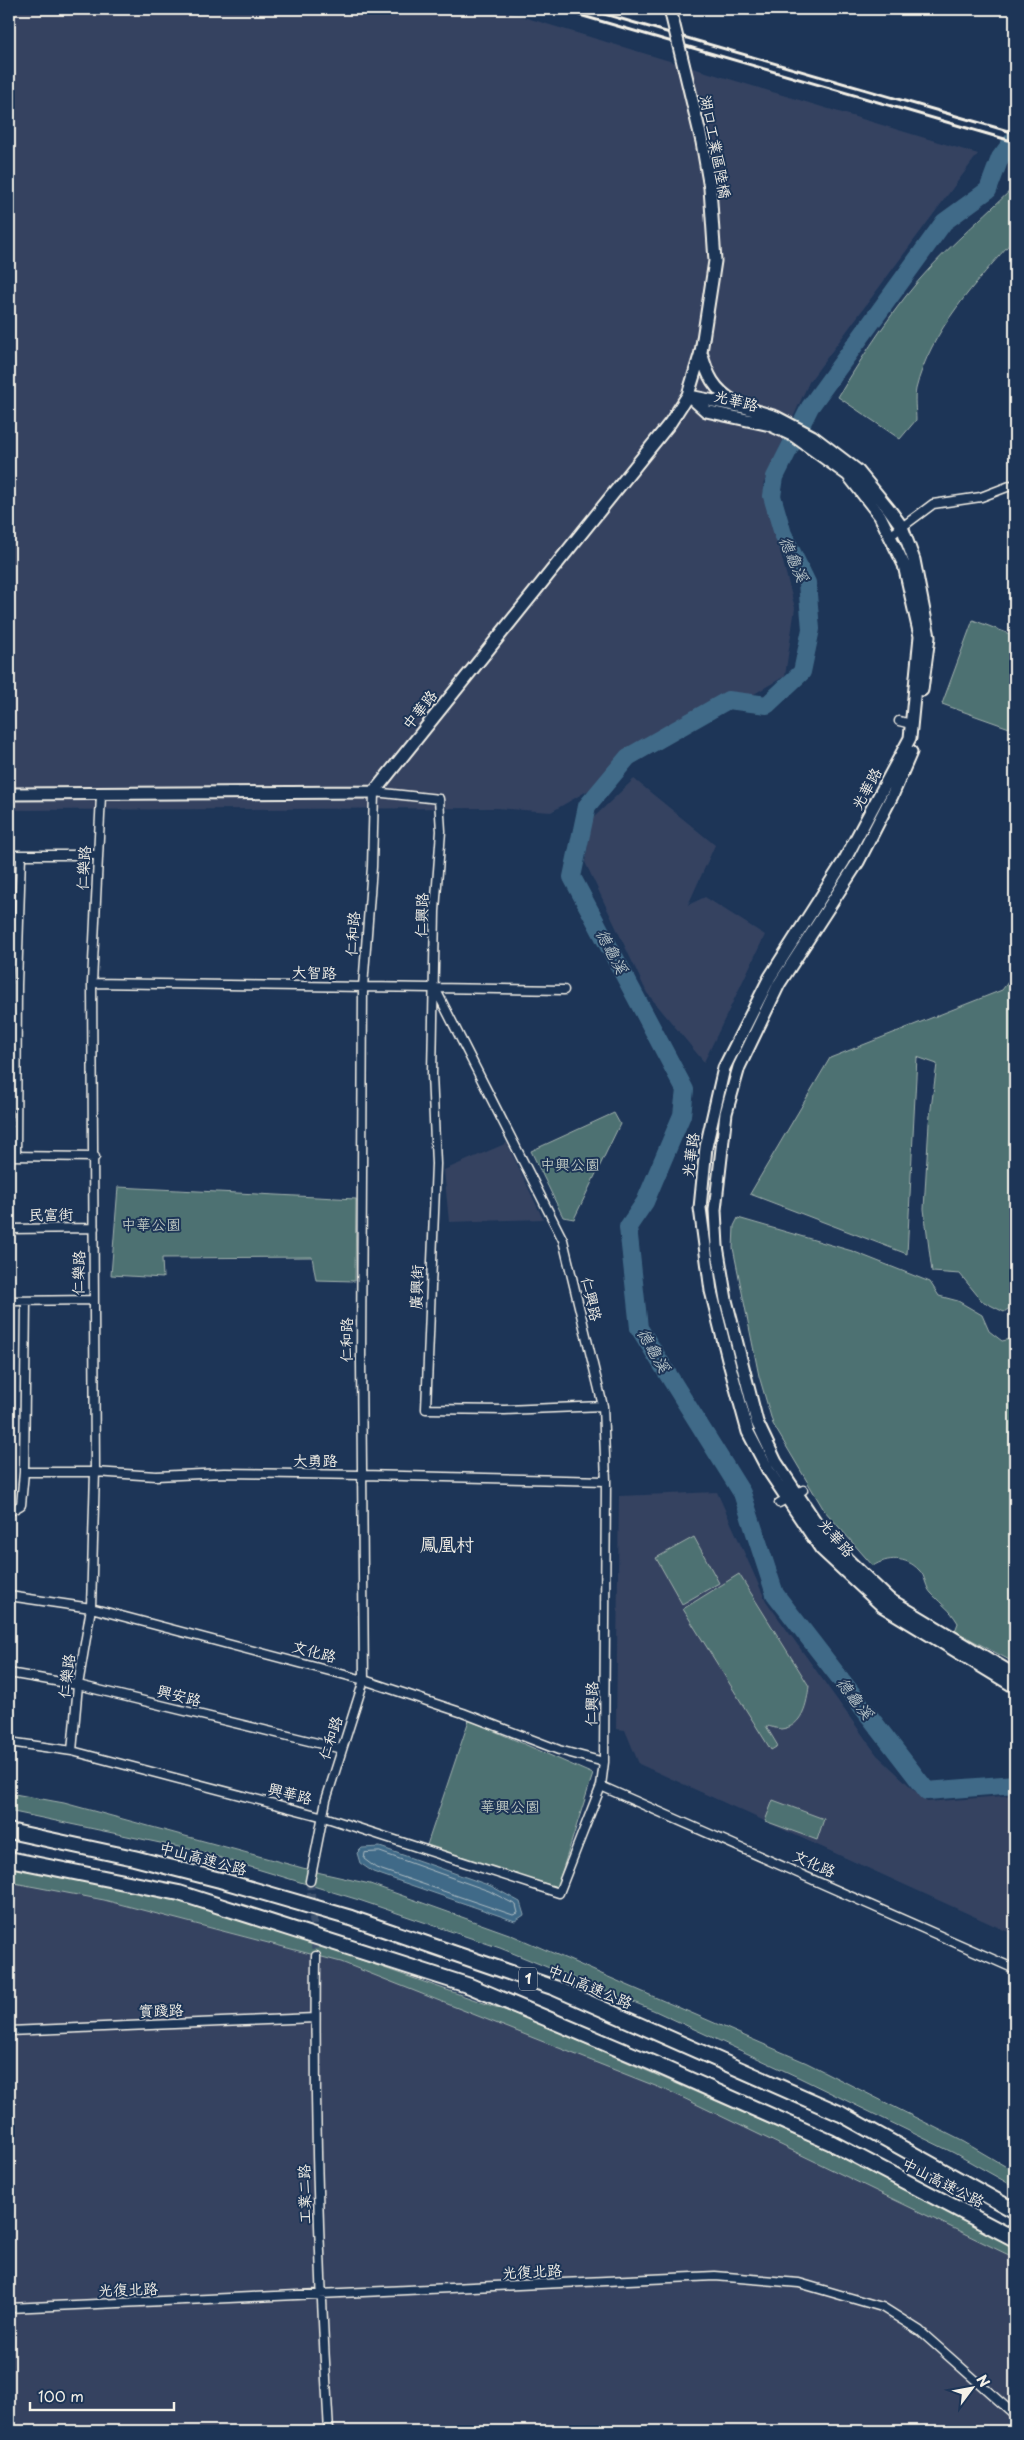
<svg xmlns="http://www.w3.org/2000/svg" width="1024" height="2440" font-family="'Playpen Sans','LXGW WenKai TC',sans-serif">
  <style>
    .built { fill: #344261 }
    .green { fill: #4e7172; stroke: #a1b1ad }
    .water { fill: #416b88; stroke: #89a1ae }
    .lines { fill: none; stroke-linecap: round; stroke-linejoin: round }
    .shore { stroke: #acbbc2; stroke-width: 1 }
    .river { stroke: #416b88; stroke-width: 18 }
    .street-tunnel { stroke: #3d516d; stroke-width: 8; stroke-dasharray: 8 4; stroke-linecap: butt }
    .street-casing { stroke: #f4f1e8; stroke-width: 11 }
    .secondary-casing { stroke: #f4f1e8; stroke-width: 15 }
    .highway-casing { stroke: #f4f1e8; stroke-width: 18 }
    .street { stroke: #1d3557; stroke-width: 8 }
    .secondary { stroke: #1d3557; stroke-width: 11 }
    .highway { stroke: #1d3557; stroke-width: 14 }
    .rail { stroke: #f4f1e8; stroke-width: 3 }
    .secondary-bridge-casing { stroke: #f4f1e8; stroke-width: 15; stroke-linecap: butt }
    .secondary-bridge { stroke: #1d3557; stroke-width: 11 }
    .labels { text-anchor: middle; stroke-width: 4; stroke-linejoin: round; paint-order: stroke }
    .shield { fill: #1d3557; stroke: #b4b9bc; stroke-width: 1 }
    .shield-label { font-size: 14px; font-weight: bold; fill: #f4f1e8 }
    .street-label { font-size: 15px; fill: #f4f1e8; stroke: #1d3557 }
    .park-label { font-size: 15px; fill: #bac4bf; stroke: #1d3557 }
    .water-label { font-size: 16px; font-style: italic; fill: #b5c2c6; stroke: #1d3557 }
    .quarter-label { font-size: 18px; fill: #f4f1e8; stroke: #1d3557 }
  </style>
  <rect width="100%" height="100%" fill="#1d3557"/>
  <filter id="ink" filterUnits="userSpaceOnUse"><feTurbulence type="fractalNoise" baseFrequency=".02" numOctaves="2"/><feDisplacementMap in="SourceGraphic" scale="10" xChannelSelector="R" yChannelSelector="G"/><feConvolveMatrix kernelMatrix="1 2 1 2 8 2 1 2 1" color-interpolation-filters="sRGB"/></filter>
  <g filter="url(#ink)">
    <!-- built -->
    <path class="built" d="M9,9H497L978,154L809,382L763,485L795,608L785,676L551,812L496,808L9,810Z
      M634,779L715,845L688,905L705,897L765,935L704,1062L647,993L585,862L592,819Z
      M507,1143L543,1219L449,1222L444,1170Z
      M717,1492L766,1601L877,1755L927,1802L1015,1795V1935L639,1764L625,1730L616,1729L619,1496Z
      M9,1875L341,1962L700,2100L1015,2255V2431H9Z"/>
    <!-- green -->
    <path class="green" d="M1013,188L1015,190V238C977,281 930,331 916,389C914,399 916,411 916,420L900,439L838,397C859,362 881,328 906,296C937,256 977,223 1013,188Z
      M973,620L1015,636V730L942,704Z
      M1015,973V1304L1004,1312L982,1301L960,1274L932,1272L924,1209L929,1123L937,1064L917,1057L907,1254L750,1194L830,1058L1002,990Z
      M614,1113L620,1124L574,1219L563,1217L531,1151Z
      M118,1187L356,1199L355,1281L316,1280L312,1257L162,1258L163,1278L111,1275Z
      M738,1218L852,1251L930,1282L939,1296L958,1301L982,1315L989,1331L1002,1341L1015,1338V1663L955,1631L958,1623C949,1608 943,1606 932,1594C925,1588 926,1576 919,1570C906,1556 887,1557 873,1566L824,1510L773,1424L759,1376L733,1248L734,1226Z
      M694,1537L719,1583L682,1604L656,1558Z
      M739,1574L809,1686C807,1703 803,1727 781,1729C777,1729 770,1726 766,1726L778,1746L771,1750L683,1609Z
      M469,1720L593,1774L557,1887L426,1848Z
      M9,1793L64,1803L321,1873L370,1884L509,1934L807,2063L964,2142L1015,2172V2187L954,2153L798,2077L653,2010L500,1948L359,1900L198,1851L9,1811Z
      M773,1800L824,1819L817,1840L765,1821Z
      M9,1865L178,1898L327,1948L524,2017L828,2150L1015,2245V2258L673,2093L341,1962L104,1900L9,1882Z"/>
    <!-- water -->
    <path class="water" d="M380,1847L491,1886L520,1902L524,1915L515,1921L373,1872L360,1863L357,1853L362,1848Z"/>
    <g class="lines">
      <!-- shore -->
      <path class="shore" d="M380,1852L489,1891L516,1905L518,1913L513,1915L376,1868L364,1859L365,1853Z"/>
      <!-- river -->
      <path class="river" d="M1015,138L1000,158L988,190L944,222L810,407L775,477L772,496L783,534L807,583L811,629L802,672L767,705L728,700L628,757L587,806L572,877L685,1090L682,1115L645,1202L628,1227L639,1328L742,1493L775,1594L927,1791L1015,1784"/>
      <!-- street-tunnel -->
      <path class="street-tunnel" d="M310,1881L316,1956"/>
      <defs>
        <path id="street" d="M890,536L933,504L981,497L1015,484
          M899,721L911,724
          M9,855H98
          M92,983L564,990
          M9,1156L95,1157
          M16,1156L17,985L21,855
          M9,1229L94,1228
          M9,1301L93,1300
          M24,1472H95L156,1476L224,1473L363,1475L606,1481
          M779,1503L803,1490
          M9,1512L21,1505L24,1472L26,1301
          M9,1596L91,1608L364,1680L463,1713L559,1750L604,1762
          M9,1673L78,1685L342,1749
          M9,1742L72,1751L324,1817L559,1893L601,1786L604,1762L606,1481L603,1406L563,1240L436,990
          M72,1751L78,1685L91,1608L95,1472L92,983L101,795
          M9,1756L10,1742
          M601,1786L1015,1969
          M310,1881L326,1800L364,1680L361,1362L363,987L372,867L374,792L439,799L441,831L435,911L432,1074L436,1164L426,1409L505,1410L603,1406
          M316,1956C314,2114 319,2273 329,2431
          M9,2031L315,2018
          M9,2308L715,2276L799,2283L882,2307L920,2331L1015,2415"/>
        <path id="secondary" d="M701,352C707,375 714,390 735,402
          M688,395L706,411L770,425L794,436L848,475L880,516L904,565L920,636L910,738L844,861L770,977L724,1068L706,1147L700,1208L711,1291L728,1359L748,1432L768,1470L821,1549L882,1606L1015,1687
          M689,396L744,407L776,417L812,436L858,471L889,509L902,527L914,560L929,637L922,690
          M911,752L892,796L858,862L779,984L739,1067L726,1113L715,1210L717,1246L726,1300L757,1422L776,1462L829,1542L889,1599L1015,1675
          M9,794L374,792L670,423L688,395L701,352"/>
        <path id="highway" d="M9,1831L134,1858L220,1880L351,1918L555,1988L841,2114L1015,2211
          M9,1859L179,1893L470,1986L652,2063L830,2142L1015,2239"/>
      </defs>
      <!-- street casing -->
      <use href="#street" class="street-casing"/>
      <!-- secondary casing -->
      <use href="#secondary" class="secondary-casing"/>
      <!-- highway casing -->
      <use href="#highway" class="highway-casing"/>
      <!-- street -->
      <use href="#street" class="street"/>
      <!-- secondary -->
      <use href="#secondary" class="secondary"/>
      <!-- highway -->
      <use href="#highway" class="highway"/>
      <!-- rail -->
      <path class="rail" d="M559,9L1015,142
        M587,9L1015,133"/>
      <defs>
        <path id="secondary-bridge" d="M670,9L702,142L710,188L715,261L701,352"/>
      </defs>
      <!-- secondary-bridge casing -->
      <use href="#secondary-bridge" class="secondary-bridge-casing"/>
      <!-- secondary-bridge -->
      <use href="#secondary-bridge" class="secondary-bridge"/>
    </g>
  </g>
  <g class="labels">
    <!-- shield labels -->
    <rect class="shield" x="519" y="1967.5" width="18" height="23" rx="4"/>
    <g class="shield-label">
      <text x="528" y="1984">1</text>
    </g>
    <!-- street labels -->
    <g class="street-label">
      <text transform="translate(715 147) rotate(79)" y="5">湖口工業區陸橋</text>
      <text transform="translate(736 401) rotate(14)" y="5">光華路</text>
      <text transform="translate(420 710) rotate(-51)" y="5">中華路</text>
      <text transform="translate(867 789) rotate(-61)" y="5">光華路</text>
      <text transform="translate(84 868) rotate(-87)" y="5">仁樂路</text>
      <text transform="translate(422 915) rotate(-88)" y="5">仁興路</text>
      <text transform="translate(353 934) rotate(-86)" y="5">仁和路</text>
      <text transform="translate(314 973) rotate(1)" y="5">大智路</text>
      <text transform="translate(691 1155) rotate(-82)" y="5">光華路</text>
      <text transform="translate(51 1215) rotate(-1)" y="5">民富街</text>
      <text transform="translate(79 1273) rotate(-89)" y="5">仁樂路</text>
      <text transform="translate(417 1287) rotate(-88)" y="5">廣興街</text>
      <text transform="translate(591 1299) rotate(77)" y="5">仁興路</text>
      <text transform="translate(347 1340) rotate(-90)" y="5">仁和路</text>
      <text x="315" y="1466">大勇路</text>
      <text transform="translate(836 1538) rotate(49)" y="5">光華路</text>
      <text transform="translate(314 1652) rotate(15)" y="5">文化路</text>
      <text transform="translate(67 1676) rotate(-83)" y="5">仁樂路</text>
      <text transform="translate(179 1696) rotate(14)" y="5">興安路</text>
      <text transform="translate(592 1704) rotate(-89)" y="5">仁興路</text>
      <text transform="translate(331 1738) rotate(-72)" y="5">仁和路</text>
      <text transform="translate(290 1794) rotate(14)" y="5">興華路</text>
      <text transform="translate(203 1859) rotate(15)" y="5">中山高速公路</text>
      <text transform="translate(814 1864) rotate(24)" y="5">文化路</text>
      <text transform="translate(590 1987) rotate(23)" y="5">中山高速公路</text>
      <text transform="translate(161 2011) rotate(-2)" y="5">實踐路</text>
      <text transform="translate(943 2183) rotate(27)" y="5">中山高速公路</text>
      <text transform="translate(305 2194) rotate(-91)" y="5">工業二路</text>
      <text transform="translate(532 2272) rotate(-3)" y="5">光復北路</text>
      <text transform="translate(128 2290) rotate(-2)" y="5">光復北路</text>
    </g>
    <!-- park labels -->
    <g class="park-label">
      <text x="570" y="1170">中興公園</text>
      <text x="151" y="1230">中華公園</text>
      <text x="510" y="1812">華興公園</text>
    </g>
    <!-- water labels -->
    <g class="water-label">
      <text transform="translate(794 559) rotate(66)" y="6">德龜溪</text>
      <text transform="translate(612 951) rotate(62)" y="6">德龜溪</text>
      <text transform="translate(654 1350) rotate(60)" y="6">德龜溪</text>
      <text transform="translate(855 1698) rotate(52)" y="6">德龜溪</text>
    </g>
    <!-- quarter labels -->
    <g class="quarter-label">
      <text x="447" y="1551">鳳凰村</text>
    </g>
  </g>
  <!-- margin -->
  <rect width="1024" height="2440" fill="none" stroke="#1d3557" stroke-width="30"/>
  <rect x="15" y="15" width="994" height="2410" fill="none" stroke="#f4f1e8" stroke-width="2" filter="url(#ink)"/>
  <!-- north arrow -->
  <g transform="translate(972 2388) rotate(58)" stroke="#1d3557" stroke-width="4" paint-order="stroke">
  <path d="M0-4L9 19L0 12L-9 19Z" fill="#f4f1e8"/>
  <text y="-8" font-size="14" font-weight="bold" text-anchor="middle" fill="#f4f1e8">N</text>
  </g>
  <!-- scale -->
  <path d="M30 2402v8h144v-8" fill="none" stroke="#f4f1e8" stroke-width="2.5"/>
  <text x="38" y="2402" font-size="15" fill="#f4f1e8" stroke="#1d3557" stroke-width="4" paint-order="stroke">100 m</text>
</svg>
